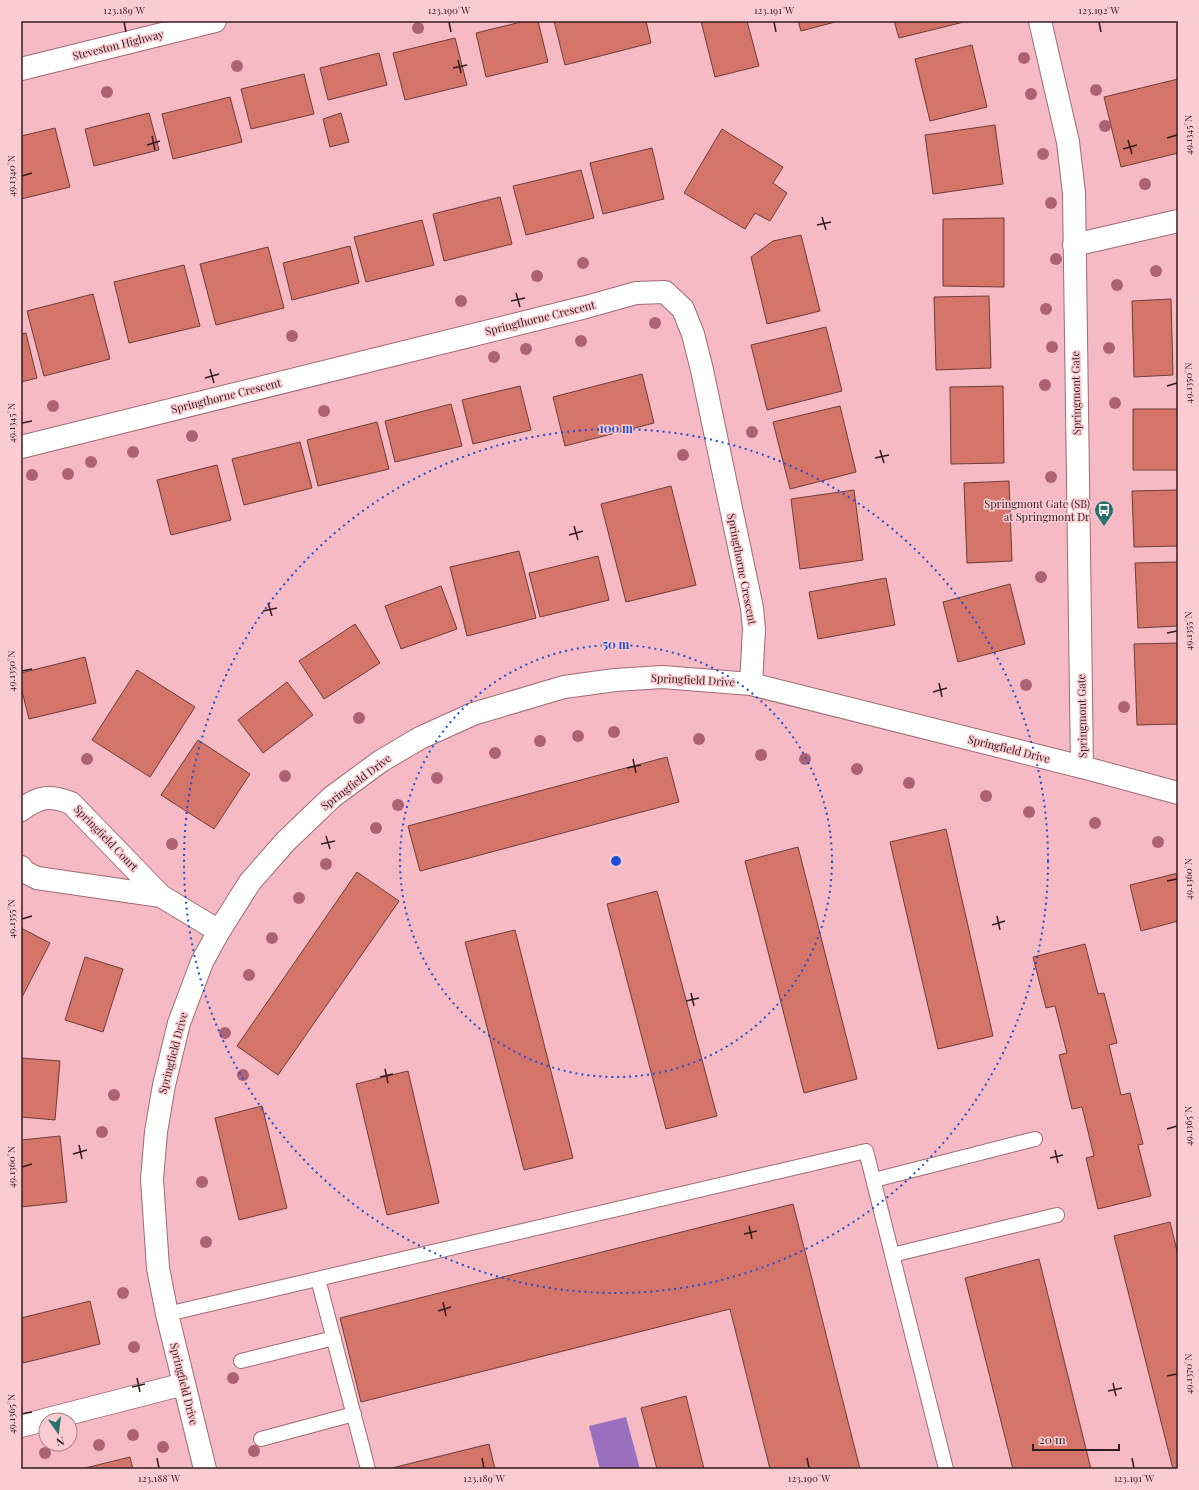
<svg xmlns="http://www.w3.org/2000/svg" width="1199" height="1490" font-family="'Playfair Display',serif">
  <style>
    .water { fill: #9a6fbe }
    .building { fill: #d57469; stroke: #6d3d37 }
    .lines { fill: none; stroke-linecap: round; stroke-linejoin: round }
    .service-casing { stroke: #a06b74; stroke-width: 16 }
    .minor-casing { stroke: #a06b74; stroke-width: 24 }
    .tertiary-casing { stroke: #a06b74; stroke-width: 24 }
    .service { stroke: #fff; stroke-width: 14 }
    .minor { stroke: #fff; stroke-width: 22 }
    .tertiary { stroke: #fff; stroke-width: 22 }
    .tree { fill: #ac6174 }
    .ticks { fill: none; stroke: #311c1f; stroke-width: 1.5 }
    .ring { fill: none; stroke: #1d4ed8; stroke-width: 2; stroke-dasharray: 2 4 }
    .labels { text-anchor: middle; stroke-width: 3; stroke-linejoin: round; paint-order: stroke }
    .street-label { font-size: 11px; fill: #311c1f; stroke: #fbcbd2 }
    .poi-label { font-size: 11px; fill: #311c1f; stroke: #fbcbd2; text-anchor: end }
    .centre { fill: #1d4ed8; stroke: #fbcbd2; stroke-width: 2 }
    .ring-label { font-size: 12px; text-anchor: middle; font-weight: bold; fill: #1d4ed8; stroke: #fbcbd2; stroke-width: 3; stroke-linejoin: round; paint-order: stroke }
    .neatline { fill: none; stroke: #311c1f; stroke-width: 1.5 }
    .ticks-label { font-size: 10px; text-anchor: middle; fill: #311c1f }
  </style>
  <rect width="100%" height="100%" fill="#f5bac4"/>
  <!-- water -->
  <path class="water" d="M626,1417L640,1469H600L589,1426Z"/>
  <!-- building -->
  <path class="building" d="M525,21H538L548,62L486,77L476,33Z
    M554,21H646L651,43L565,65Z
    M701,21H747L759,66L715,77Z
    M798,21H839L801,31Z
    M894,21H968L899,38Z
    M455,38L467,85L405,100L393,53Z
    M972,45L987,107L930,121L915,59Z
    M379,53L387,85L328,100L320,68Z
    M304,74L314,114L251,129L241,89Z
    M1178,79V153L1121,167L1104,97Z
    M230,97L242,142L173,159L162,114Z
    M149,113L159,150L94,166L85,129Z
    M341,113L349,142L330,147L323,119Z
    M995,125L1003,184L933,194L925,135Z
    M55,128L70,187L21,199V136Z
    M722,129L783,167L773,183L787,193L770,221L755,213L745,229L684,193Z
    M652,148L664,199L603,214L590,163Z
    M581,170L594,218L526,235L513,186Z
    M500,197L512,244L444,261L433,214Z
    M1004,218V287L943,286V219Z
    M422,220L434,265L366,282L354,237Z
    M801,235L820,311L767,324L751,257L773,241Z
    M350,246L359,283L292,300L283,263Z
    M268,247L284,308L216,325L200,264Z
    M184,265L200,326L129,343L114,282Z
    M93,294L110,359L44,376L27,311Z
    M989,296L991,368L936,370L934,297Z
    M1171,299L1173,375L1134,377L1132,301Z
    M826,327L842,391L767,410L751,345Z
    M26,333L37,378L21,382V334Z
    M642,374L654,423L565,446L553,397Z
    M520,386L531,430L473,444L462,400Z
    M1003,386L1004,463L951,464L950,387Z
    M451,404L462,446L395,462L385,421Z
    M840,406L856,472L790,489L773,422Z
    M1133,409H1178V470H1133Z
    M377,422L389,469L318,486L307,440Z
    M300,442L312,488L244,505L232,459Z
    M217,465L231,520L171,535L157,480Z
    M1009,481L1012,561L967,563L964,483Z
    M671,486L696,585L626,602L601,504Z
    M854,490L863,560L800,569L791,499Z
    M1178,490V546L1134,547L1132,491Z
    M519,551L536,618L467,636L450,567Z
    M598,556L609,600L540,617L529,573Z
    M1178,562V626L1138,628L1135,563Z
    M886,578L895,625L818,639L809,592Z
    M1010,584L1025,644L958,662L943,602Z
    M441,586L457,629L401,649L385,606Z
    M355,624L380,663L324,699L299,661Z
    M1178,643V724L1137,725L1134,644Z
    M85,657L96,703L29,719L21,687V673Z
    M137,670L195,707L150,777L92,740Z
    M287,682L313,715L263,753L238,720Z
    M198,740L250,774L214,829L161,795Z
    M667,757L679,802L420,871L408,826Z
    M946,829L993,1036L938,1049L890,842Z
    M798,847L857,1079L804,1093L745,861Z
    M357,872L399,901L278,1075L237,1046Z
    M1178,873V921L1141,931L1130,885Z
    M657,891L717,1116L666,1129L607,904Z
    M21,928L50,943L21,999Z
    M515,930L573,1158L524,1170L465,942Z
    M1085,944L1098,994L1104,993L1117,1043L1109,1045L1121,1095L1130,1093L1143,1144L1138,1145L1151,1196L1098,1209L1086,1158L1094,1156L1082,1107L1072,1109L1059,1055L1067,1053L1055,1006L1046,1008L1033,957Z
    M85,957L123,969L103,1032L65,1020Z
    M21,1058L60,1061L55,1120L21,1117Z
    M408,1071L439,1203L387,1215L356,1084Z
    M262,1106L287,1208L239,1220L215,1118Z
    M60,1136L67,1202L21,1207V1140Z
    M793,1204L860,1469H770L730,1309L361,1402L340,1318Z
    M1170,1222L1178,1255V1469H1173L1114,1236Z
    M1039,1259L1091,1469H1013L965,1278Z
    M90,1301L100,1344L23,1363L21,1355V1318Z
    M686,1396L704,1469H657L641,1408Z
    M489,1444L495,1469H392V1468Z
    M130,1457L133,1469H81Z"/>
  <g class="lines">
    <defs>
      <path id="service" d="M874,1180L1035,1139
        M892,1255L1057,1215
        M318,1279L368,1469
        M167,1314L866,1151L946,1469
        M241,1361L334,1338
        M261,1439L354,1414"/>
      <path id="minor" d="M1074,245L1178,221
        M21,447L586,307L636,293L665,292L683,309L693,334L702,370L752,608L754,629L751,684
        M21,810C39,796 50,795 71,803L161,896L219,931
        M21,867L25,872L37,878L161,896
        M21,1426L184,1384
        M205,1469L167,1314L158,1268L152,1179L156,1132L164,1085L179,1023L202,962L219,931L250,882L286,841L332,797L381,761L420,738L473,714L564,687L615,680L662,677L751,684L1082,767"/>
      <path id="tertiary" d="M1040,21L1068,142L1074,193L1082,767L1178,793
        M21,69L215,21"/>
    </defs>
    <!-- service casing -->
    <use href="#service" class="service-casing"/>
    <!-- minor casing -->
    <use href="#minor" class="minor-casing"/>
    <!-- tertiary casing -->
    <use href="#tertiary" class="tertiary-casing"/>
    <!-- service -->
    <use href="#service" class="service"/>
    <!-- minor -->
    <use href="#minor" class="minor"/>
    <!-- tertiary -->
    <use href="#tertiary" class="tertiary"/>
  </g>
  <!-- trees -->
  <g class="tree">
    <circle cx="418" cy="28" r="6"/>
    <circle cx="1024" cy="58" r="6"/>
    <circle cx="237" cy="66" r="6"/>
    <circle cx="1096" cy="90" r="6"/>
    <circle cx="107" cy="92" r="6"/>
    <circle cx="1031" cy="94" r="6"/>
    <circle cx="1105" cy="126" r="6"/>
    <circle cx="1043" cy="154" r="6"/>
    <circle cx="1145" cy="184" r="6"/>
    <circle cx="1051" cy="203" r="6"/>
    <circle cx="1056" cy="259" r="6"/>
    <circle cx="583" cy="263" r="6"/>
    <circle cx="1156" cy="271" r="6"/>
    <circle cx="537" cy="276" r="6"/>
    <circle cx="1117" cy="285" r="6"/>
    <circle cx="461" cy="301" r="6"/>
    <circle cx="1046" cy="309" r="6"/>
    <circle cx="655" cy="323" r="6"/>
    <circle cx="292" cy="336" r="6"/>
    <circle cx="581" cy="341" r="6"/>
    <circle cx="1052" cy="347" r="6"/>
    <circle cx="1109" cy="348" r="6"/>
    <circle cx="526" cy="349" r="6"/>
    <circle cx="494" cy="357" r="6"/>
    <circle cx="1045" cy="385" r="6"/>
    <circle cx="1115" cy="403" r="6"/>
    <circle cx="53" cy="406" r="6"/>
    <circle cx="324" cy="411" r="6"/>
    <circle cx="752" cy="432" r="6"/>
    <circle cx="192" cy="436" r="6"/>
    <circle cx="133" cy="452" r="6"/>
    <circle cx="683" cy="455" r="6"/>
    <circle cx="91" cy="462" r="6"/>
    <circle cx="68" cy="474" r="6"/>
    <circle cx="32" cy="475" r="6"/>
    <circle cx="1051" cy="477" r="6"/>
    <circle cx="1041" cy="577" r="6"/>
    <circle cx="1026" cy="685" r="6"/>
    <circle cx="1124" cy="707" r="6"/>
    <circle cx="359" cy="718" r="6"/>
    <circle cx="614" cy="732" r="6"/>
    <circle cx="578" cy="736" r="6"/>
    <circle cx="699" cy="739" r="6"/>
    <circle cx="540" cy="741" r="6"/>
    <circle cx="495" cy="753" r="6"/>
    <circle cx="761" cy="755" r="6"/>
    <circle cx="87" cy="759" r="6"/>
    <circle cx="805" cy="759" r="6"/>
    <circle cx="857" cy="769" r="6"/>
    <circle cx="285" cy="776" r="6"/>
    <circle cx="437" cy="778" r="6"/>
    <circle cx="909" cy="783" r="6"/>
    <circle cx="986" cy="796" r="6"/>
    <circle cx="398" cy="805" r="6"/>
    <circle cx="1029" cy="812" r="6"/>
    <circle cx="1095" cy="823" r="6"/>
    <circle cx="376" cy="828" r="6"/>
    <circle cx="1158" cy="842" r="6"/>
    <circle cx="172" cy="844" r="6"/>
    <circle cx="326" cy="864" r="6"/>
    <circle cx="299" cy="898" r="6"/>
    <circle cx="272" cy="938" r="6"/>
    <circle cx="249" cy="975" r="6"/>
    <circle cx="225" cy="1033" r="6"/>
    <circle cx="243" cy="1075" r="6"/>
    <circle cx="114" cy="1095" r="6"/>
    <circle cx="102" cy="1132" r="6"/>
    <circle cx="202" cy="1182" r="6"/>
    <circle cx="206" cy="1242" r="6"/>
    <circle cx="123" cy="1293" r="6"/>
    <circle cx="134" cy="1347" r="6"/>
    <circle cx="233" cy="1378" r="6"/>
    <circle cx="133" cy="1435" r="6"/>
    <circle cx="99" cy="1445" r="6"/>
    <circle cx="163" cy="1447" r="6"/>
    <circle cx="254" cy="1451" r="6"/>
    <circle cx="45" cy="1453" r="6"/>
  </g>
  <!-- ticks -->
  <path class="ticks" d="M124,22L126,32M449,22L451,32M774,22L776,32M1099,22L1101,32M458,60L461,73M453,68L467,65M152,136L155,150M1167,138L1177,135M1128,140L1132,154M147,145L160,141M1123,149L1137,145M22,176L32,173M822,217L826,230M817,225L831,222M516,293L520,307M511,301L525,298M210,369L214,383M205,378L219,374M1167,386L1177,383M22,423L32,421M880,450L884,463M875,458L889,455M574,526L578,540M569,535L583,531M268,603L272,616M263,611L277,608M1167,633L1177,631M22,671L32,669M939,683L942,697M933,692L947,688M633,759L636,773M627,768L641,765M326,836L330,849M321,844L335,841M1167,881L1177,879M997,916L1000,930M22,919L32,916M992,925L1005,921M691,993L694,1006M686,1001L699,998M385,1069L388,1083M380,1077L393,1074M1167,1129L1177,1126M79,1145L82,1159M1055,1150L1058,1163M73,1154L87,1150M1050,1158L1063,1155M22,1167L32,1164M749,1226L752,1239M744,1234L757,1231M443,1302L446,1316M438,1311L451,1307M1167,1376L1177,1374M137,1378L140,1392M1113,1383L1116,1396M132,1387L145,1384M1108,1391L1122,1388M22,1414L32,1412M157,1458L159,1468M482,1458L484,1468M807,1458L809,1468M1132,1458L1134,1468"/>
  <!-- distance rings -->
  <g class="ring">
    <circle cx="616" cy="861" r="216"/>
    <circle cx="616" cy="861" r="432"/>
  </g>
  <!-- icons -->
  <defs>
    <symbol id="bus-pin" viewBox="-11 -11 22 30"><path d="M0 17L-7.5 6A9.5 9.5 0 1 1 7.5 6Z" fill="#29726c" stroke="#fbcbd2"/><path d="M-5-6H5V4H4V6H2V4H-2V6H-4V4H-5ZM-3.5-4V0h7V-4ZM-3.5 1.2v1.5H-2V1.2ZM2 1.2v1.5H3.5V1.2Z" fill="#fff"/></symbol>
  </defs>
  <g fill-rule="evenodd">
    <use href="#bus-pin" x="1093" y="499" width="22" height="30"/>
  </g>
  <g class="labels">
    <!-- street labels -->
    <g class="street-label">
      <text transform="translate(118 45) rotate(-14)" y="4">Steveston Highway</text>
      <text transform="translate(540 318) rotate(-14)" y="4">Springthorne Crescent</text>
      <text transform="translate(1076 393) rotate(-91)" y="4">Springmont Gate</text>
      <text transform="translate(226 396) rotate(-14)" y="4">Springthorne Crescent</text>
      <text transform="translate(742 569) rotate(79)" y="4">Springthorne Crescent</text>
      <text transform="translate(693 680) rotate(3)" y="4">Springfield Drive</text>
      <text transform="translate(1082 716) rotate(-91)" y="4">Springmont Gate</text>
      <text transform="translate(1009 749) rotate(14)" y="4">Springfield Drive</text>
      <text transform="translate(356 782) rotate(-37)" y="4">Springfield Drive</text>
      <text transform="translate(106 838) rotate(46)" y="4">Springfield Court</text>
      <text transform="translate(173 1053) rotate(-75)" y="4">Springfield Drive</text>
      <text transform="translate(184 1384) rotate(76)" y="4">Springfield Drive</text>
    </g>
    <!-- poi labels -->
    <g class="poi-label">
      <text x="1090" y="508">Springmont Gate (SB)<tspan x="1090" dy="13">at Springmont Dr</tspan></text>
    </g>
  </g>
  <circle cx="616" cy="861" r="6" class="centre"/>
  <g class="ring-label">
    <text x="616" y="433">100 m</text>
    <text x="616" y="649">50 m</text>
  </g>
  <!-- border -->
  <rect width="1199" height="1490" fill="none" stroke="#fbcbd2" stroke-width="44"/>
  <!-- north arrow -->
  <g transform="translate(58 1432) rotate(166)"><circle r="19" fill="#fbcbd2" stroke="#aa858a"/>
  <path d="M0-3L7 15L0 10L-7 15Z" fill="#29726c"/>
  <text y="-6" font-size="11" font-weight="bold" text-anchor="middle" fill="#311c1f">N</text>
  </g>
  <!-- scale -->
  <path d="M1033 1444v6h86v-6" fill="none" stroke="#311c1f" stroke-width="2"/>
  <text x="1039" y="1444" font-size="12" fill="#311c1f" stroke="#fbcbd2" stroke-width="3" paint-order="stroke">20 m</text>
  <rect x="22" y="22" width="1155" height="1446" class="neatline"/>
  <g class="ticks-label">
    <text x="124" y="14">123.189°W</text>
    <text x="449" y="14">123.190°W</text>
    <text x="774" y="14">123.191°W</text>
    <text x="1099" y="14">123.192°W</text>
    <text transform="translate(1188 135) rotate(-90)" y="4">49.1345°N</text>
    <text transform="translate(11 176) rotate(-90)" y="4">49.1340°N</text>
    <text transform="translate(1188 383) rotate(-90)" y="4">49.1350°N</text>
    <text transform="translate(11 423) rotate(-90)" y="4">49.1345°N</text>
    <text transform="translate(1188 631) rotate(-90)" y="4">49.1355°N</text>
    <text transform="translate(11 671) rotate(-90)" y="4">49.1350°N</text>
    <text transform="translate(1188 879) rotate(-90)" y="4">49.1360°N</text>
    <text transform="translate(11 919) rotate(-90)" y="4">49.1355°N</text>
    <text transform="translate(1188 1126) rotate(-90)" y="4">49.1365°N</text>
    <text transform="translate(11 1167) rotate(-90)" y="4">49.1360°N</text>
    <text transform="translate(1188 1374) rotate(-90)" y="4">49.1370°N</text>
    <text transform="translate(11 1414) rotate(-90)" y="4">49.1365°N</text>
    <text x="159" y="1482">123.188°W</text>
    <text x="484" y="1482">123.189°W</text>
    <text x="809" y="1482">123.190°W</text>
    <text x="1134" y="1482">123.191°W</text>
  </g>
</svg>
